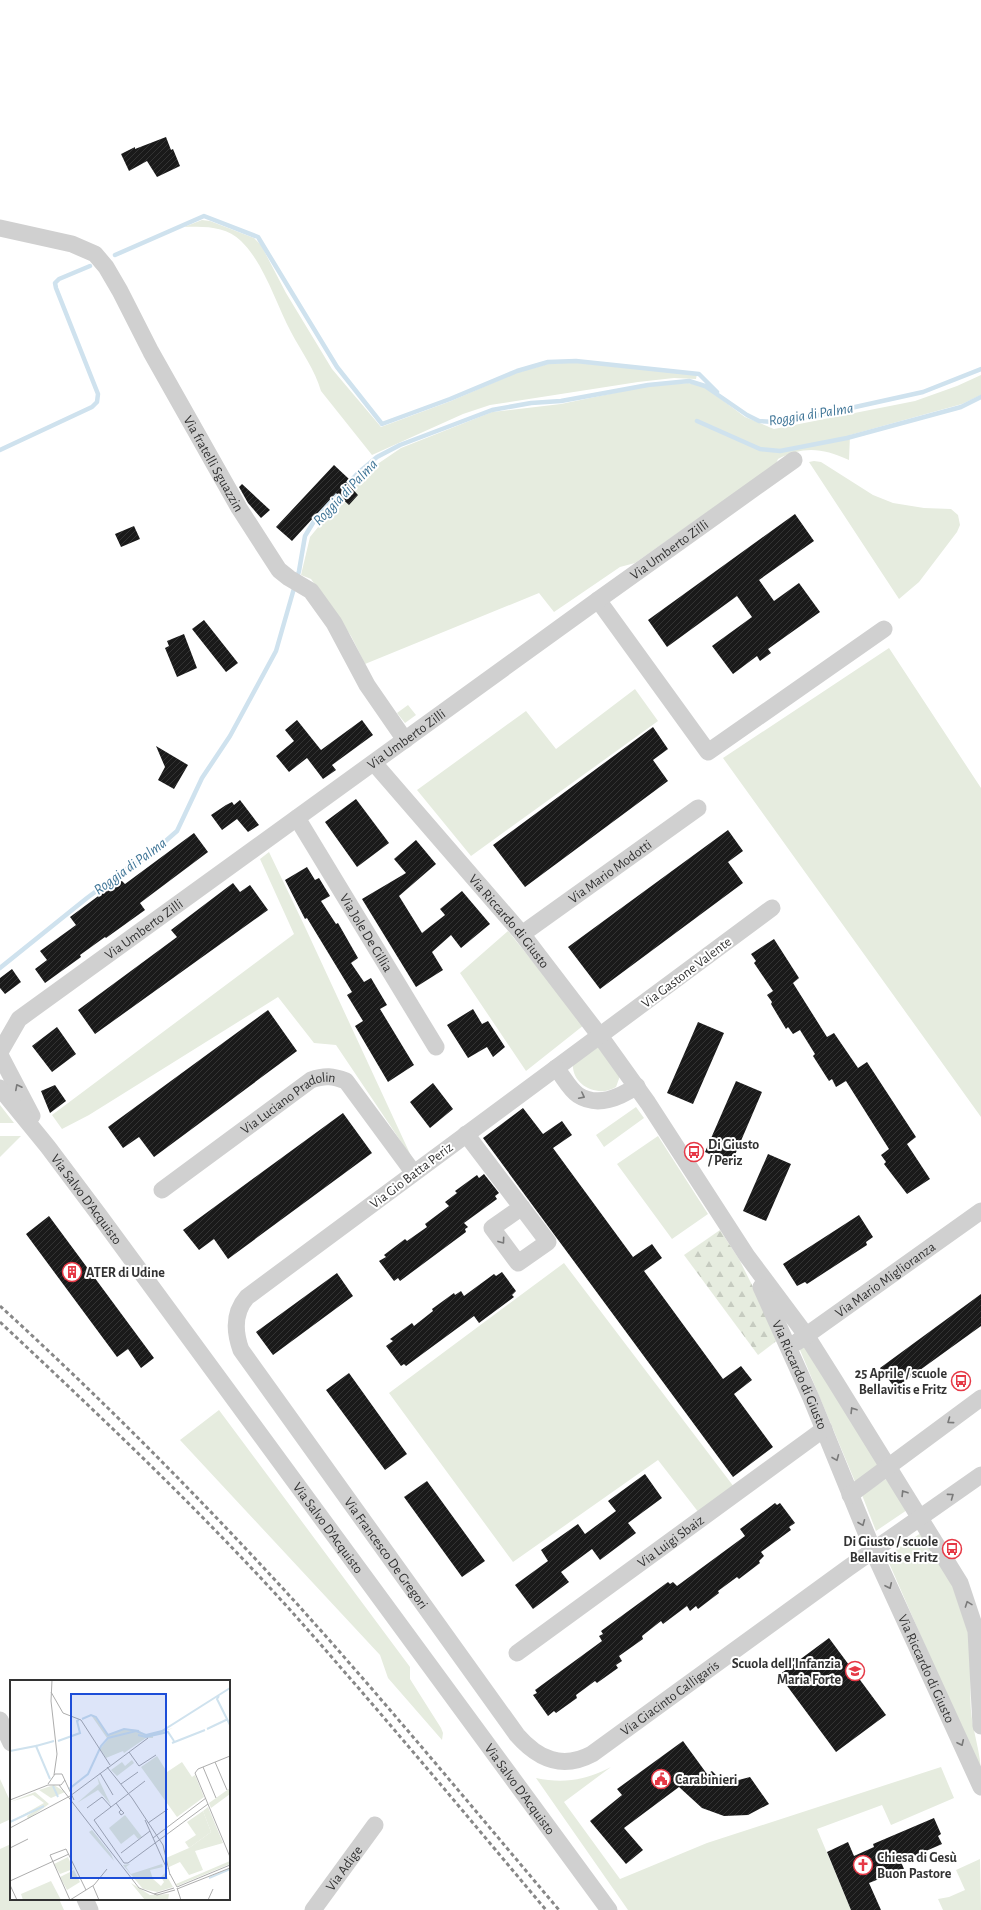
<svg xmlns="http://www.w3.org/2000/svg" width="981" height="1910" font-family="'Alegreya Sans',sans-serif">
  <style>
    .green { fill: #e6ecdf }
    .forest { fill: url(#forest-firs) }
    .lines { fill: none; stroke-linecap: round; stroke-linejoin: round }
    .stream { stroke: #cfe2ee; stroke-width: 4.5 }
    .building { fill: url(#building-hatch) }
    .minor { stroke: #d0d0d0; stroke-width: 17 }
    .rail { stroke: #888; stroke-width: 3; stroke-dasharray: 4 3; stroke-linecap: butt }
    .oneway { stroke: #7a7a7a }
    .labels { text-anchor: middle; stroke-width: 4; stroke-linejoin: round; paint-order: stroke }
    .street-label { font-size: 14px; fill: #333; stroke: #fff }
    .poi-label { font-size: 14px; font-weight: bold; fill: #333; stroke: #fff; text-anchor: start }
    .water-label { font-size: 15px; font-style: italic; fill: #3f7597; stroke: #fff }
    .inset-river { fill: none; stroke: #cfe2ee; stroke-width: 2 }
    .inset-road { fill: none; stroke: #adadad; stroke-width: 1 }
    .view { fill: #1d4ed8; fill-opacity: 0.15; stroke: #1d4ed8; stroke-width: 2 }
    .inset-edge { fill: none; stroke: #333; stroke-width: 2 }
  </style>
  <defs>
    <pattern id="forest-firs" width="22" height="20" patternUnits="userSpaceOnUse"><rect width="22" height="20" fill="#e6ecdf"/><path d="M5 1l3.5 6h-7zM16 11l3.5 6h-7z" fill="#c6cbc0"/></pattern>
    <pattern id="building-hatch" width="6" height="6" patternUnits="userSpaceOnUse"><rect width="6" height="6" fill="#1a1a1a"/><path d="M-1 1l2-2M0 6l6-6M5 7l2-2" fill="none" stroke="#333"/></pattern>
  </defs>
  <rect width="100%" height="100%" fill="#fff"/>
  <!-- green -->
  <path class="green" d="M202,220L210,221L254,238L261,245L286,293L332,369L381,427L451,401L516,373L548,364L577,362L697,374L696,379L674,378L638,382L490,405L463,414L372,455L321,391C315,370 301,351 291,332C276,304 264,263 241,241C226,226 204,226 184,227Z
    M981,375V395L962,404L850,435L849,460C822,448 804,446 778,459L776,464L635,563L620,567L554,612L539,593L365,664L351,636L311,579L301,575L310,537L360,476L401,448L492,412L561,404L648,386L688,383L705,387L745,417L774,429L915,401L957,386Z
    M814,461L821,462L873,495L893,503L924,508L951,509L958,515L960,525L957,532L919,582L899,599L809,462Z
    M889,648L981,788V1117L723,758Z
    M635,689L658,721L471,856L417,790L526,711L556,749Z
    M408,705L416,715L405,723L397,713Z
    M269,852L305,927L412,1158L336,1045L314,1043L278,997L89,1115L62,1129L52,1115L294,934L260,859Z
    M508,931L584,1025L526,1071L460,973Z
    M599,1046L620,1076L616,1087C599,1098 571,1086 573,1063Z
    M0,1105L14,1123H0Z
    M636,1107L644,1118L604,1147L596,1135Z
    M0,1136H21L0,1157Z
    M658,1136L708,1214L672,1239L617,1164Z
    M564,1263L734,1487L699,1513L658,1460L513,1562L389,1393Z
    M806,1343L880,1465L856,1484L800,1350Z
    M219,1410L410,1667V1679L441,1728L443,1733L442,1740L388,1678L380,1655L180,1440Z
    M886,1479L907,1510L876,1531L862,1495Z
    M924,1531C940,1559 958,1588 967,1619C974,1643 969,1685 971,1711C973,1733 981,1753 981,1774L886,1556Z
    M611,1767L564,1802L620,1879L707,1843L941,1767L954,1798L891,1825L882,1805L817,1829L851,1910H628L536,1778C564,1784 586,1780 611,1767Z
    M0,1779L11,1803V1819L0,1824Z
    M11,1844V1899H59L64,1910H0V1849Z
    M980,1859L981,1910H943L938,1899L949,1897L965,1890L956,1870Z"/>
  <!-- forest -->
  <path class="forest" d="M720,1230L739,1259L779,1339L758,1355L684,1255Z"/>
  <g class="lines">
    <!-- stream -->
    <path class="stream" d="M115,255L204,216L258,237L337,367L382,424L450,399L517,371L548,362L576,361L699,374L717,392
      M697,421L760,449L780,451L847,438L961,407L981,397
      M0,450L92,407L97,402L98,394L56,288L55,283L59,279L90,266
      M0,968L87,898L123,871L152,853L177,831L202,778L230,736L276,651L299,571L305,536L316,518L337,495L358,473L377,457L400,445L492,410L531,403L561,401L648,385L689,381L705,386L747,415L759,421L774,422L819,415L923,392L981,369"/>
  </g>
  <!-- building -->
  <path class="building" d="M166,137L171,150L173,149L180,166L157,177L147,161L129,171L121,154L135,147V149Z
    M334,465L349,479L346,482L358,495L349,505L336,493L292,541L276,527Z
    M242,484L270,510L261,518L248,503L239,487Z
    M795,514L814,541L759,580L774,601L799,583L820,612L768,649L771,653L760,661L757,656L733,674L712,646L752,617L737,596L667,647L648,620Z
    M134,526L140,539L121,547L115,534Z
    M204,620L238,663L226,672L192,629Z
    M184,634L197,668L177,677L165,648L169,646L167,641Z
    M297,720L321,750L362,720L373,735L332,765L336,770L323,779L307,758L289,772L276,756L294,741L285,730Z
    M653,727L668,749L653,760L668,781L525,887L493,845Z
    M156,746L188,765L174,789L158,780L165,767Z
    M356,799L389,843L357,867L325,822Z
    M240,800L259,825L248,832L237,819L222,830L211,815L226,805L232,802L234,805Z
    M728,830L743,851L728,862L743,883L600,989L568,947Z
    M194,833L208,852L140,903L145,910L106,938L105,937L80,955L81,957L45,983L35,969L47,960L40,951L76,925L70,917L105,891L103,890L119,878L125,884Z
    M416,840L436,864L399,896L422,933L445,915L440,909L462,891L490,924L461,948L451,935L432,952L443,970L416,987L362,899L406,873L394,859Z
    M307,867L315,880L319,878L330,896L321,901L336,924L338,923L358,958L351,963L364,982L371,978L387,1005L380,1009L414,1065L388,1082L355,1026L363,1021L347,995L352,992L307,918L305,919L285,880Z
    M233,883L240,892L250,885L268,910L95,1034L78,1010L177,937L171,930Z
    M774,939L799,978L793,983L827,1037L834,1033L858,1068L867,1062L916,1137L907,1144L930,1179L907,1194L884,1164L886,1162L881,1155L889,1149L846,1081L836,1087L832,1079L829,1081L813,1056L815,1054L800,1030L793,1034L788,1027L786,1029L771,1004L772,1002L767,995L773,991L754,963L756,961L751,954Z
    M12,969L21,982L5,994L0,988V978Z
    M473,1009L482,1024L488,1021L505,1047L493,1057L487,1047L468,1058L447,1025Z
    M268,1010L297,1051L154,1157L139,1137L123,1148L108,1127Z
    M698,1022L724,1033L693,1104L667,1093Z
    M57,1027L76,1054L52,1072L32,1046Z
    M736,1081L762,1092L731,1164L705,1152Z
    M433,1083L453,1109L430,1128L410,1102Z
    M55,1085L66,1101L50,1113L41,1091Z
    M523,1108L543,1134L562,1121L572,1135L553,1148L633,1257L652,1244L662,1258L644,1271L723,1379L741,1366L752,1380L734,1394L773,1447L733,1477L483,1138Z
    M343,1113L372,1153L228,1259L214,1239L199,1250L183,1230Z
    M768,1154L791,1164L766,1221L743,1211Z
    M484,1174L499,1193L495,1196L497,1199L464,1223L468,1227L465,1229L466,1232L400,1281L398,1278L394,1281L379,1261L386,1257L384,1255L405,1239L407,1241L427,1227L425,1224L449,1206L445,1202L457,1193L455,1191L477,1175L479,1178Z
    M859,1215L873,1237L866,1242L867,1245L807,1284L805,1282L797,1286L783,1264Z
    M49,1216L154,1358L141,1368L128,1349L117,1357L26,1234Z
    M502,1272L516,1291L512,1295L514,1297L479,1323L474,1316L406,1366L404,1364L401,1366L386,1346L393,1341L390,1339L412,1323L414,1326L433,1311L432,1309L454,1293L455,1295L461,1291L464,1296L494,1274L496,1276Z
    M337,1273L353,1296L273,1355L256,1332Z
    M981,1294V1326L895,1388L880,1368Z
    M349,1373L407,1454L385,1470L326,1390Z
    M645,1474L662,1498L628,1523L636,1533L600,1560L592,1549L561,1572L569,1582L533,1609L515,1585L548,1561L541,1550L578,1524L585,1534L616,1511L608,1501Z
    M427,1481L485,1561L462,1577L404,1497Z
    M775,1503L777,1505L780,1503L795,1523L789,1527L791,1530L761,1552L764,1556L759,1561L760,1563L739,1579L737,1577L718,1591L719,1593L698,1609L696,1606L690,1611L687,1606L663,1624L661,1621L642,1636L643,1639L619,1656L622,1661L616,1665L618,1668L597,1683L595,1681L576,1695L577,1698L556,1713L554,1711L548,1716L533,1695L537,1693L535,1690L602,1641L599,1636L603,1634L601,1631L668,1582L670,1584L673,1582L677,1586L745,1536L740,1529Z
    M829,1638L886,1715L836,1752L779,1675Z
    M683,1741L707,1774L712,1771L718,1777L731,1782L750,1777L769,1804L748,1815L724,1816L702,1808L679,1787L624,1828L643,1850L626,1864L590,1821L622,1795L617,1789Z
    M934,1818L941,1834L938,1836L942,1844L901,1862L904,1869L869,1883L881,1910H851L827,1852L848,1842L854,1856L874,1847L873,1844Z"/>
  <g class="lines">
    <!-- minor -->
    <g class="minor">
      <path id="s1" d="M0,228L72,244L95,254L106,267L120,291L151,352L239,508L279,570L289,578L311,591L334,623L367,685L405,740"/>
      <path d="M598,600L708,752L884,629"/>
      <path id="s2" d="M374,763L522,934L600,1036L648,1103L747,1256L806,1335L835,1381L960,1583L976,1631L981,1726"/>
      <path id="s3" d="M297,818L436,1047"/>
      <path id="s4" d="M772,908L247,1297C234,1312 234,1331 241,1350L517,1735C538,1759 562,1770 592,1754L848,1568L981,1475"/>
      <path id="s5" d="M522,934L698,808"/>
      <path id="s6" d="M0,1052L19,1019L598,600L794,460"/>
      <path d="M0,1055L32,1116"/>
      <path d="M556,1068C563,1076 569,1089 578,1095C598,1108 620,1097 637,1086"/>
      <path id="s7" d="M0,1088L48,1147L99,1215L609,1910"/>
      <path d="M466,1134L548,1242L518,1263L492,1228L522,1207"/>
      <path id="s8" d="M162,1190L311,1080C325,1075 333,1076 346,1081L413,1172"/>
      <path id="s9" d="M761,1287L811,1398L878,1562L981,1787"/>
      <path id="s10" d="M797,1342L981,1211"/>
      <path d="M850,1495L981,1398"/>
      <path id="s11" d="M517,1653L824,1429"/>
      <path d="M0,1720L11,1743"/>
      <path d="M85,1899L90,1910"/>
      <path id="s12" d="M313,1910L375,1825"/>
    </g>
    <!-- rail -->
    <path class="rail" d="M0,1306C104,1401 203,1501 298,1605C387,1704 473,1808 559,1910
      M0,1322C100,1416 200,1510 292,1612C379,1710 462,1810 546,1910"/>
  </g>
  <!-- one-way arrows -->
  <defs><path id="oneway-chevron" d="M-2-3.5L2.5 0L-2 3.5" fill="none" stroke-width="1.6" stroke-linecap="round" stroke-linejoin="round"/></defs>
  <g class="oneway">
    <use href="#oneway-chevron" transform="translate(18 1087) rotate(-117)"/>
    <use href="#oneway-chevron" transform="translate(582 1096) rotate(27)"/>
    <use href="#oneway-chevron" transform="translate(502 1241) rotate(54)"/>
    <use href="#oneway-chevron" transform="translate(853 1410) rotate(-122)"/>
    <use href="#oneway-chevron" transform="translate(950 1421) rotate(144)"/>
    <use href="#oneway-chevron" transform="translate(836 1458) rotate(68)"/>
    <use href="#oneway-chevron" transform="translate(904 1493) rotate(-122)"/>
    <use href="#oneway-chevron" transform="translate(951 1496) rotate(-36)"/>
    <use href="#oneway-chevron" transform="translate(862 1523) rotate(68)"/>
    <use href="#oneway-chevron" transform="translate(889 1586) rotate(65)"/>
    <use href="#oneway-chevron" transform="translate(968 1604) rotate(-110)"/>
    <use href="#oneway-chevron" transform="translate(961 1743) rotate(65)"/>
  </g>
  <!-- icons -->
  <defs>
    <symbol id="bus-ring" viewBox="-11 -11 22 22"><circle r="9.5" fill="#fff" stroke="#e63946" stroke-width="1.5"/><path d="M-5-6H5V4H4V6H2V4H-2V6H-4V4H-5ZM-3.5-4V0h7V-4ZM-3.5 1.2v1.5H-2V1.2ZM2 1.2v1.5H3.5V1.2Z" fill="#e63946"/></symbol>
    <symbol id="building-ring" viewBox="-11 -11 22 22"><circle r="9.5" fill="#fff" stroke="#e63946" stroke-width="1.5"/><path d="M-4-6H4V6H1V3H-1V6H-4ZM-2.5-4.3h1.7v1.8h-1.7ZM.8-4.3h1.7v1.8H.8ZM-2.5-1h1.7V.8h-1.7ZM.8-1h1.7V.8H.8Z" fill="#e63946"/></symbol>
    <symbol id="school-ring" viewBox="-11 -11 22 22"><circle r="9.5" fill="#fff" stroke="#e63946" stroke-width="1.5"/><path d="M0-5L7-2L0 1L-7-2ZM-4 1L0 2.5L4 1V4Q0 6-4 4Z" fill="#e63946"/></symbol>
    <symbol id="civic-ring" viewBox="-11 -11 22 22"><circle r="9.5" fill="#fff" stroke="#e63946" stroke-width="1.5"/><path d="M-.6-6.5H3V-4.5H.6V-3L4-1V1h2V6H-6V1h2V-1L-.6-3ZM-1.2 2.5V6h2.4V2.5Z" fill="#e63946"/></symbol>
    <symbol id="church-ring" viewBox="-11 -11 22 22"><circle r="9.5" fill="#fff" stroke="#e63946" stroke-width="1.5"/><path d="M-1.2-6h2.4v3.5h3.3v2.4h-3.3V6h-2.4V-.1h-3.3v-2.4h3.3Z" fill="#e63946"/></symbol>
  </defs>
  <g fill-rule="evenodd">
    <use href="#bus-ring" x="683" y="1141" width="22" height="22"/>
    <use href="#building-ring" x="61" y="1261" width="22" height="22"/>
    <use href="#bus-ring" x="950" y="1370" width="22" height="22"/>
    <use href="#bus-ring" x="941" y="1538" width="22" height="22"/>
    <use href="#school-ring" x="844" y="1660" width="22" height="22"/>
    <use href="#civic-ring" x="650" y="1768" width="22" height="22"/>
    <use href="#church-ring" x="852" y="1854" width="22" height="22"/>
  </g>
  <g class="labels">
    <!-- street labels -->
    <g class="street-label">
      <text dy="5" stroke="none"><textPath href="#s1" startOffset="340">Via fratelli Sguazzin</textPath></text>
      <text dy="5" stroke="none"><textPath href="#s6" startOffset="840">Via Umberto Zilli</textPath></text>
      <text dy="5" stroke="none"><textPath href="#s6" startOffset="516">Via Umberto Zilli</textPath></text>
      <text dy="5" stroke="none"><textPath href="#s5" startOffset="108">Via Mario Modotti</textPath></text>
      <text dy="5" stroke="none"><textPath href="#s2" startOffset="208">Via Riccardo di Giusto</textPath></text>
      <text dy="5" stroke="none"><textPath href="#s6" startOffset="192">Via Umberto Zilli</textPath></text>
      <text dy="5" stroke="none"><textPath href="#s3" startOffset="134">Via Jole De Cillia</textPath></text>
      <text transform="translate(686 972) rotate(-37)" y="5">Via Gastone Valente</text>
      <text dy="5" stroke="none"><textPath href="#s8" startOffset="155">Via Luciano Pradolin</textPath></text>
      <text transform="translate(411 1175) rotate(-37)" y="5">Via Gio Batta Periz</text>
      <text dy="5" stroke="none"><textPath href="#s7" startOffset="141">Via Salvo D'Acquisto</textPath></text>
      <text dy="5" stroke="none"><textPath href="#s10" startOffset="108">Via Mario Miglioranza</textPath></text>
      <text dy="5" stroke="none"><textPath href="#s9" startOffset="96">Via Riccardo di Giusto</textPath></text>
      <text dy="5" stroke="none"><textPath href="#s7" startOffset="549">Via Salvo D'Acquisto</textPath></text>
      <text dy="5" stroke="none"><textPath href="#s11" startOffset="190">Via Luigi Sbaiz</textPath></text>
      <text dy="5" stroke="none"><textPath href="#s4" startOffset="959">Via Francesco De Gregori</textPath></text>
      <text dy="5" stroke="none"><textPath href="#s9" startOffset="416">Via Riccardo di Giusto</textPath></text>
      <text dy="5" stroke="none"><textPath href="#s4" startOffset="1364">Via Giacinto Calligaris</textPath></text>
      <text dy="5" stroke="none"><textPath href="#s7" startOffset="873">Via Salvo D'Acquisto</textPath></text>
      <text dy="5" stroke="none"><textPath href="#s12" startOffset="52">Via Adige</textPath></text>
    </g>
    <!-- poi labels -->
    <g class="poi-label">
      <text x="708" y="1149">Di Giusto<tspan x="708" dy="16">/ Periz</tspan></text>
      <text x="86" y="1277">ATER di Udine</text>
      <text x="947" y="1378" text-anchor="end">25 Aprile / scuole<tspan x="947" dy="16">Bellavitis e Fritz</tspan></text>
      <text x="938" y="1546" text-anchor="end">Di Giusto / scuole<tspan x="938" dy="16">Bellavitis e Fritz</tspan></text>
      <text x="841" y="1668" text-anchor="end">Scuola dell'Infanzia<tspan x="841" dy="16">Maria Forte</tspan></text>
      <text x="675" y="1784">Carabinieri</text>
      <text x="877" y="1862">Chiesa di Gesù<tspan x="877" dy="16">Buon Pastore</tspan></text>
    </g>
    <!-- water labels -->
    <g class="water-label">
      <text transform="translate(811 414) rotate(-9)" y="5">Roggia di Palma</text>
      <text transform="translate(345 492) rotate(-46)" y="5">Roggia di Palma</text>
      <text transform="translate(130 866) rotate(-36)" y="5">Roggia di Palma</text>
    </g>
  </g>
  <!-- overview -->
  <g transform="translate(10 1680)">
    <rect width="220" height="220" fill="#fff"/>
    <path d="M81,35L86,38L98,55L114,49L128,50L136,55L163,48L143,56V58H136L114,73L113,71L96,78L90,69L100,57L97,58ZM147,76L157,92L172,82L182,97L185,95L194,117L167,137L131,87ZM122,80L124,83L107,96L101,90L112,82L115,86ZM87,96L101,125L88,110L67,123L89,104ZM44,105L55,112L41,118L29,110ZM220,108V114L201,128L199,123ZM25,112L39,124L18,139L17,136L35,124L18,134L0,142L34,123L23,115L0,122ZM193,131L201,152L179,168L175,162L186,155L177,142ZM115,135L132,157L128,159L124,154L111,164L99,148ZM82,150L101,174L104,181L79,152ZM58,177L63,189L50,194L44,184ZM220,181V184L167,206L166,204ZM120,184L116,187L121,194L152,184L153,187L140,190L143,199L151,206L154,202L151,197L155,193L163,207L147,212L133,209L113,185ZM64,190L70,202L57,210L50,197ZM121,203L140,215L159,214L158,220H135Z" fill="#e6ecdf"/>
    <path d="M198,127L213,163L185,171L193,190L179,195L170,182L159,187L156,178L179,168L201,152L193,131ZM41,201L51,220H13L11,214Z" fill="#e6ecdf"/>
    <path class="inset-river" d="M209,16L207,19L220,45M72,39L81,35L86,37L98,55L114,49L129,51M197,49L218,39M128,55L136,57L158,52L164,61M48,61L70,53L67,41L69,40M162,63L195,50M26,66L44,61M0,71L26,66L40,99M43,106L48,117M59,109L78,94L91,66L98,58L126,51L136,55L152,51L220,8M0,142L34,126M199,198L220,189"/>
    <path class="inset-road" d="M42,0L41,21L47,74L44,95M41,12L53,33L71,40L100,85M119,72L129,86L146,75M220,76L188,89L185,93L220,177M205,82L217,110M97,87L122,118L153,165L160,195M193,87L206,118M90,93L103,115M135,101L84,140L114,183H118L198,124M38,104L45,94H52L64,120M111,104L128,92M49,105L129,208L147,215L165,210M60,116L138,58M0,120L38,105H51L55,100M106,123L111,130L114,133L111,135L109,132L111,130M77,128L92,117L101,127M135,140L157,189M138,143L158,129M0,148L60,116M143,158L196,118M0,168L18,159M111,173L140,151M160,194L167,207M0,201L59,174M0,205L7,220M83,206L89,220M167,207L220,185M167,208L171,220M167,209L220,188M144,214L164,208M60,220L40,175L56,169L76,210M60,220L84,205L97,189M198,220L203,209"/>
    <path class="view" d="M61,14H156V198H61Z"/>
    <rect width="220" height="220" class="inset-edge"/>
  </g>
</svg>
